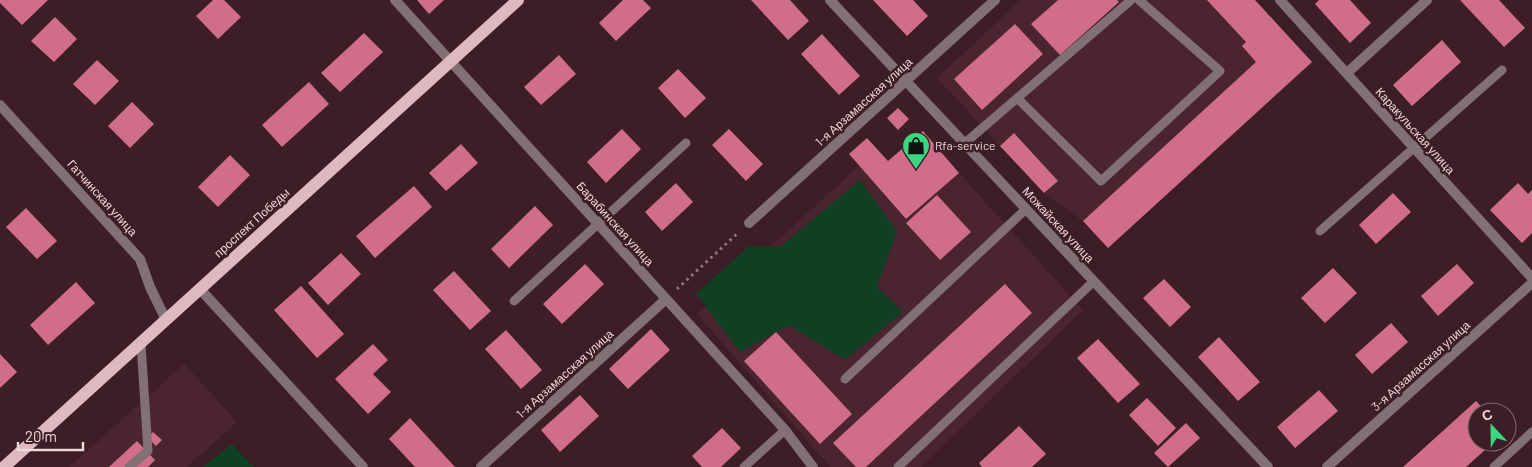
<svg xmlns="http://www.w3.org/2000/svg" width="1532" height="467" font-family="Barlow,sans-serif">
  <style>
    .built { fill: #4a242f }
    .green { fill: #0f4024 }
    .building { fill: #d06e89 }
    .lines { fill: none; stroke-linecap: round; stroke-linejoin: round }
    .path { stroke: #91777d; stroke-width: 3; stroke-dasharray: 2.5 4; stroke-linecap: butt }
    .lane { stroke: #827174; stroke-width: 9 }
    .street { stroke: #827174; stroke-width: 10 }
    .primary { stroke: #ddb9c1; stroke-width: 12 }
    .labels { text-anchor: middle; stroke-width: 5; stroke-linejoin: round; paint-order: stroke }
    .street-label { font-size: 12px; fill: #edd8dc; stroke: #3d1e26 }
    .poi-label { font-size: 12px; fill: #edd8dc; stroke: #3d1e26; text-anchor: start }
  </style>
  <rect width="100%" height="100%" fill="#3d1e26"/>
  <!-- built -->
  <path class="built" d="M1021,0H1255L1312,62L1108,248L1083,221L1044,193L937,78Z
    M859,166L906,219L959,173L1083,310L921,467H830L697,314Z
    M184,364L237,422L187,467H69Z"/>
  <!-- green -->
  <path class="green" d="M860,180L897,231L877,287L903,312L845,360L789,325L740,352L696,294L749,246L780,247Z
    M232,444L254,467H203Z"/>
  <!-- building -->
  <path class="building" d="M0,0H48L22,25L0,3Z
    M213,0H224L241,17L218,39L196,16Z
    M417,0H444L429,14Z
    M623,0H643L651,8L616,41L599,23Z
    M751,0H790L809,21L788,40Z
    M873,0H913L928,16L907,36Z
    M1058,0H1117L1119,2L1060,55L1031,24Z
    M1207,0H1255L1312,62L1108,248L1083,221L1256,62L1242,46L1246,42Z
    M1319,0H1350L1371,23L1350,43L1315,4Z
    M1460,0H1499L1525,28L1504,47Z
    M55,17L77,39L54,62L31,41Z
    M1015,24L1043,54L982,110L954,79Z
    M364,33L383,52L340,92L321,73Z
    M822,34L860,76L839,95L801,54Z
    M1442,40L1461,62L1412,106L1393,85Z
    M559,55L576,74L541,105L524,87Z
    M97,60L119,81L95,105L73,84Z
    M678,69L706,98L685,118L658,88Z
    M309,82L329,104L282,147L262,125Z
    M132,102L154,124L130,148L108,126Z
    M898,108L909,119L898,130L887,118Z
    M622,129L641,149L606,183L587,162Z
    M729,129L763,164L746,181L712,145Z
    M923,131L959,173L906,219L849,154L867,138L888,161Z
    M1014,133L1058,181L1044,193L1000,146Z
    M461,144L478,163L446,191L429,173Z
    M230,155L250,175L218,207L198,187Z
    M676,183L693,202L662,231L645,212Z
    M1518,183L1528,194L1532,190V233L1522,243L1490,210Z
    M414,186L432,207L375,258L356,236Z
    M1393,193L1411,212L1376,244L1359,225Z
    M937,195L971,232L940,260L906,223Z
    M535,206L553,225L509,268L491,249Z
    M26,208L57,241L37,259L6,227Z
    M341,253L361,274L328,305L308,283Z
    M585,264L604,284L562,324L543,304Z
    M1457,264L1474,283L1438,316L1421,296Z
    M1333,268L1357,293L1325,323L1301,298Z
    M454,271L491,311L470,330L433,290Z
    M1164,279L1191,307L1170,327L1143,298Z
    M76,282L95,303L48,345L30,325Z
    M1005,284L1032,313L866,467H856L833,443Z
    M301,286L344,334L317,358L274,310Z
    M1391,323L1408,342L1372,374L1355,355Z
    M651,329L670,350L628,389L609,369Z
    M506,330L542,370L521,389L485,349Z
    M776,332L852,414L820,444L744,361Z
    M1219,337L1260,382L1238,401L1198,357Z
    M1098,339L1140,384L1118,403L1077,358Z
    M373,344L388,360L373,374L391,392L368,414L335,379Z
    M0,354L17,372L0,388Z
    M1319,390L1338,411L1295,448L1277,427Z
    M580,395L599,416L560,452L541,430Z
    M1147,398L1176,428L1158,446L1129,415Z
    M1476,401L1486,412H1477V442H1494L1466,467H1403Z
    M410,418L455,467H415L389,439Z
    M1186,423L1200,438L1168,467L1154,453Z
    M1019,426L1046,454L1032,467H982L979,463Z
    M722,428L741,448L721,467H702L692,456Z
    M153,432L162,440L156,446L147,437Z
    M137,441L155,460L148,467H109Z"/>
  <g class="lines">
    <!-- path -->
    <path class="path" d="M677,289L739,232"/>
    <!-- lane -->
    <path class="lane" d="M1017,98L1101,181L1220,71L1139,0
      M965,143L1131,0
      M1320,231L1502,70
      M514,301L686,143
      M845,379L1026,209
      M129,467L148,451L141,344
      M744,467L785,430
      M898,467L1094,281
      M1494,467L1532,432"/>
    <!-- street -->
    <path class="street" d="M395,0L785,430L813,467
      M830,0L1268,467
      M1280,0L1532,278
      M1347,73L1427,0
      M0,105L140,259L150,287L166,320
      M749,223L995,0
      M200,289L363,467
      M481,467L665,300
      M1327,467L1532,283"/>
    <!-- primary -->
    <path class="primary" d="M4,467L518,0"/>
  </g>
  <!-- icons -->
  <defs>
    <symbol id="shop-pin" viewBox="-11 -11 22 30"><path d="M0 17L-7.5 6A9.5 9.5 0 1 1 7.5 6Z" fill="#37d880" stroke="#3d1e26"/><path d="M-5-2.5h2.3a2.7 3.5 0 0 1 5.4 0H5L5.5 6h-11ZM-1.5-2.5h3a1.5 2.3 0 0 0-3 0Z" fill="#111"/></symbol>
  </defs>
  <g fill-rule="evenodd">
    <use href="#shop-pin" x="900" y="130" width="32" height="43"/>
  </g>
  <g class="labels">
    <!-- street labels -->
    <g class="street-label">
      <text transform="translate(864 102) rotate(-42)" y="4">1-я Арзамасская улица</text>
      <text transform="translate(1415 131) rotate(48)" y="4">Каракульская улица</text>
      <text transform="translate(102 198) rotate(48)" y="4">Гатчинская улица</text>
      <text transform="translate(252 223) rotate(-42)" y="4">проспект Победы</text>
      <text transform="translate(615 224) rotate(48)" y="4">Барабинская улица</text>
      <text transform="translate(1058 225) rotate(47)" y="4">Можайская улица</text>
      <text transform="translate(1421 366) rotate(-42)" y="4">3-я Арзамасская улица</text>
      <text transform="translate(565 374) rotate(-42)" y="4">1-я Арзамасская улица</text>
    </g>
    <!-- poi labels -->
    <g class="poi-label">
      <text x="935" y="150">Rfa-service</text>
    </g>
  </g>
  <!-- north arrow -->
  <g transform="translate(1492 427) rotate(338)"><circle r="24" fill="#3d1e26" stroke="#83686f"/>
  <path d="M0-4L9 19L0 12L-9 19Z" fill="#37d880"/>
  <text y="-8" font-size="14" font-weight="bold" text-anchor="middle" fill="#edd8dc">С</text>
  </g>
  <!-- scale -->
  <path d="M18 442v8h65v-8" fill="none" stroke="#edd8dc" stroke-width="2.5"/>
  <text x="25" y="442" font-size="15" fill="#edd8dc" stroke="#3d1e26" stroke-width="4" paint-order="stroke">20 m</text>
</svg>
